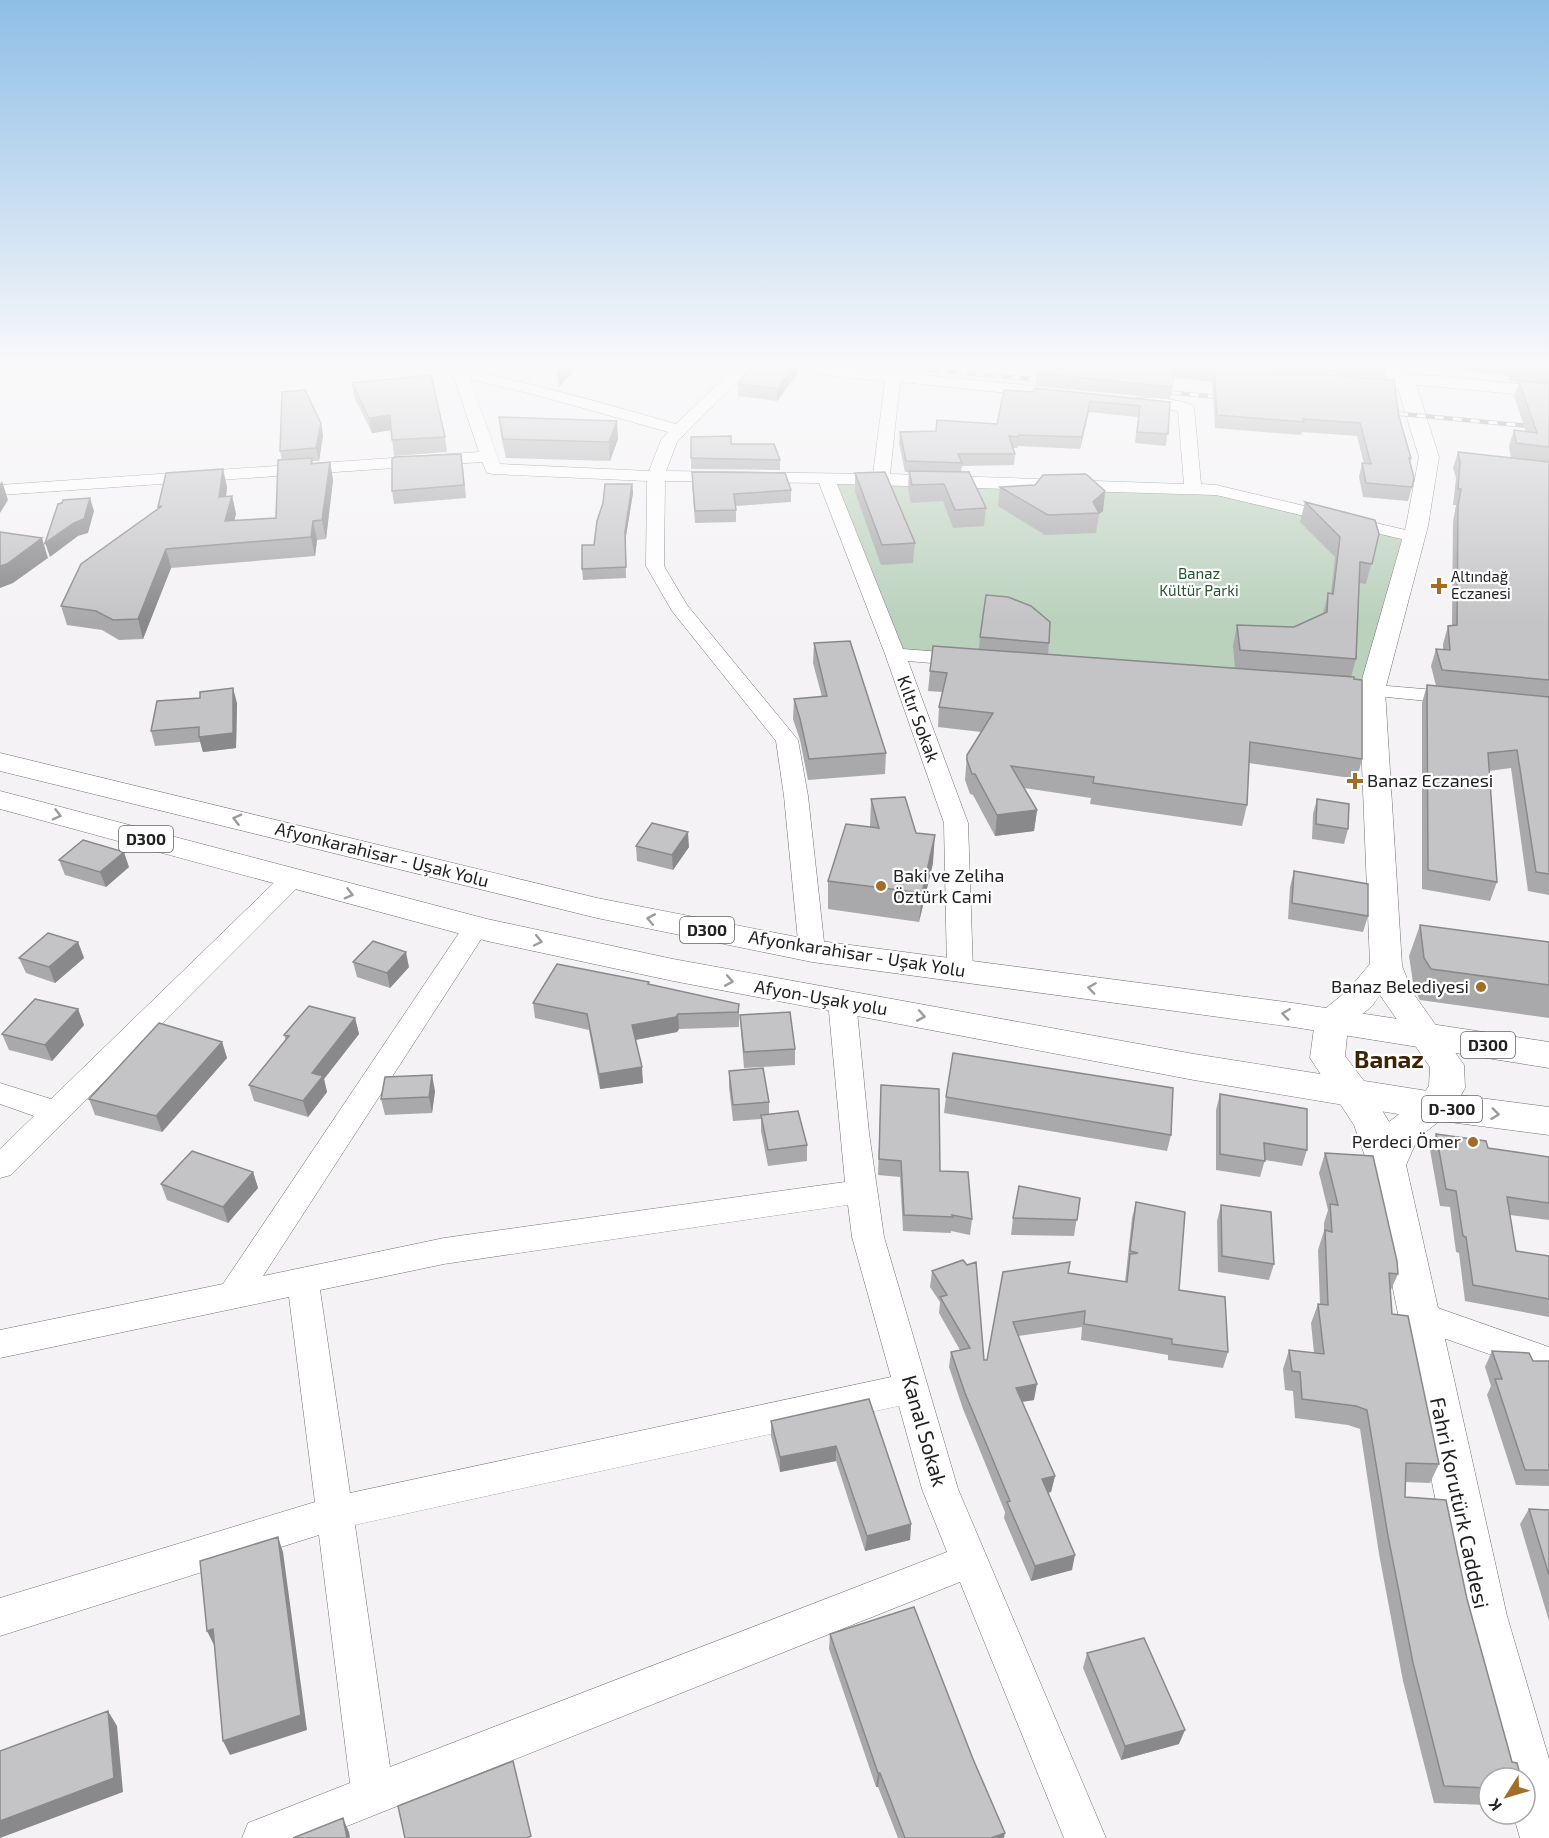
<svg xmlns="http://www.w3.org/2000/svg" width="1549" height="1838" font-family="'Exo 2',sans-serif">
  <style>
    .green { fill: #bad1bc }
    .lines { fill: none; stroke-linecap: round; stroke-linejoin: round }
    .minor-casing { stroke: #727073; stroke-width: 1 }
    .tertiary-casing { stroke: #727073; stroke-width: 1 }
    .trunk-casing { stroke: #727073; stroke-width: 1 }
    .minor { fill: #fff; fill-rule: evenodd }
    .tertiary { fill: #fff; fill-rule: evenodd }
    .trunk { fill: #fff; fill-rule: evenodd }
    .rail-casing { stroke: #908f91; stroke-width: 4.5 }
    .rail { stroke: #fff; stroke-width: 3; stroke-dasharray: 9; stroke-linecap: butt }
    .wall { fill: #a9a9ab }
    .shaded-wall { fill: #89898b }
    .building { fill: #c4c4c7; stroke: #89898b; stroke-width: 1.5 }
    .oneway { stroke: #9c9c9c }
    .poi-dot { fill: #a26d26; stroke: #fff; stroke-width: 2 }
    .labels { text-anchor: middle; stroke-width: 4.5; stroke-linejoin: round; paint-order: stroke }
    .far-park-label { font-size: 15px; fill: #24532c; stroke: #fff }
    .far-poi-label { font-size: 15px; fill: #222223; stroke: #fff; text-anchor: start }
    .shield { fill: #fff; stroke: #646465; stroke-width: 1.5 }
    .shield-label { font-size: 16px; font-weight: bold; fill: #222223 }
    .street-label { font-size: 18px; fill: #222223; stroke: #fff }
    .poi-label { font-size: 18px; fill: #222223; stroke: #fff; text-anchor: start }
    .near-street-label { font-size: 21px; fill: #222223; stroke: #fff }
    .district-label { font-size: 24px; font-weight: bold; fill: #3e2502; stroke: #fff }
  </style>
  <rect width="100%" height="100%" fill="#f4f2f5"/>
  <!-- green -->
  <path class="green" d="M828,484L1216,490L1414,537L1372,690L893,651Z"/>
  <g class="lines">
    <defs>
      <path id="minor" d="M418,364C449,364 477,372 508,379C564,392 620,408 676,424L738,364H754L677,442L666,471L873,474L885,381L765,369L758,364H810L1066,389L1074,394L1066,399L900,382L890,474L1184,484L1178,411L1135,406L1127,401C1134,394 1187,399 1194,407L1201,484L1216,485L1414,532L1420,533L1423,537L1420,541L1414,542L1216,495L837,484L903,649L966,654L973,656L976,660L973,664L966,666L908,661L968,823L973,971L969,977L960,980L951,977L947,971L944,823L885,654L819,483L665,481L664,566L687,605L798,740L808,796L825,951L821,957L812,960L803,957L799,951L784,796L776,741L672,611L646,566L647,481L493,474L487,473L482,462L0,495V485L479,452L453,375L420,367ZM470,379L540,396L668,432L661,440L649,471L500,464Z
        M1401,375L1441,376L1549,387V397L1396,383L1393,380Z
        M1352,683L1459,692L1467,693L1470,698L1467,703L1459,704L1345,693L1341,689L1345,685Z
        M293,870L302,873L305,878L302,883L11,1175L0,1178V1149L34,1116L0,1104V1083L51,1099L284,873Z
        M476,919L485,921L489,927L263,1276L444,1238L845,1182L828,1001L832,994L842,992L852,994L856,1001L869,1133L884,1237L958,1489L1106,1838H1064L960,1582L317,1838H242L248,1823L350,1783L319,1535L0,1636V1598L315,1502L289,1297L0,1358V1330L223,1284L467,921ZM848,1205L852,1237L891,1377L350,1493L320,1290L444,1264ZM899,1406L922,1489L947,1552L390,1767L355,1525Z
        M1418,1301L1549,1347V1375L1406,1325L1402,1315L1406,1305Z"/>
      <path id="tertiary" d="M1375,364H1395L1417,387L1439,457L1428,526L1385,690L1402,966L1413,993L1464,1065L1465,1088L1460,1097L1447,1115L1418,1138L1406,1165L1507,1616L1549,1759V1838H1520L1513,1814H1525V1778H1503L1459,1616L1368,1165L1354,1125L1310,1058L1315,1021L1320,1013L1348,990L1370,964L1359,690L1406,526L1419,457L1398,389ZM1380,995L1430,1067L1429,1086L1421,1097L1389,1122L1367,1085L1345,1056L1348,1026L1372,1006Z"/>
      <path id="trunk" d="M0,753L597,898L812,940L1293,1003L1549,1042V1068L1293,1027L812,962L597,918L0,771Z
        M0,791L487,919L673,959L1194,1054L1434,1092L1549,1107V1135L1434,1120L1194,1080L673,981L487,941L0,809Z"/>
    </defs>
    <!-- minor casing -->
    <use href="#minor" class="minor-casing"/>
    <!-- tertiary casing -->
    <use href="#tertiary" class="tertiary-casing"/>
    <!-- trunk casing -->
    <use href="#trunk" class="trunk-casing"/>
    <!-- minor -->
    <use href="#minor" class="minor"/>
    <!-- tertiary -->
    <use href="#tertiary" class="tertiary"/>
    <!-- trunk -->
    <use href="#trunk" class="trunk"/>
    <defs>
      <path id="rail" d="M868,364L1053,381
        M1154,391L1229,398
        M1381,412L1549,428"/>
    </defs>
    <!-- rail casing -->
    <use href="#rail" class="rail-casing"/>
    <!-- rail -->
    <use href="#rail" class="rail"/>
  </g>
  <!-- wall -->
  <path class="wall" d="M754,364H798V373L777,401L738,396V384Z
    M1038,364H1212L1399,417L1411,458L1410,463L1412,487L1408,501L1363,497L1359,477L1362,463L1364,464L1357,436L1302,432L1301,435L1215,428L1212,382L1173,377L1170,399L1035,386Z
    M1221,364H1387L1388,365L1385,378L1257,369Z
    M1437,364H1549V895L1528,891L1511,768L1489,771L1497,882L1490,901L1422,889V703L1427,685L1436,686L1431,666L1436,649H1443V644L1448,626H1452L1453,522L1456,505H1453L1456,478L1453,468L1458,452L1511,458L1509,446L1514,430L1526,432L1514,396L1519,382L1509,381L1508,375L1438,369Z
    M352,383L445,437L447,452L394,456L391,430L372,433L354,397Z
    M1004,390L1170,402L1166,446L1135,443L1138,417L1089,412L1080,449L1018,446L1017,448H1013L1015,454L1014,465L962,466L961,472L986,508L984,526L953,528L943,501L911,503L908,488L909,472H905L899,443L900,432L936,431L997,424Z
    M499,417L618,439L610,461L506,458L501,436Z
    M323,435L319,461H313V463L330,462L333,480L326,539L317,540L315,556L171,568L143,639L119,640L102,630L67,625L61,606L227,487L226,496H232L236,514L234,521L276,518L282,460L280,451Z
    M691,458L780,460V470L691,469Z
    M463,467L466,498L394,504L392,491Z
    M855,473L915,543L913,563L881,565L855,492Z
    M632,484L633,493L625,542L626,578L583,580L582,569L594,545Z
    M692,484L791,490V502L736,506V522L695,523Z
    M1000,487L1105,491L1103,511L1099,514L1096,533L1045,535L998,506Z
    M1305,502L1379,534L1366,584L1359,583L1356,659L1351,677L1362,759L1357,779L1249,763L1247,805L1242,826L1090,804L1091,798L1024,788L1037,810L1034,831L995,836L973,795L970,794L965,780L967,755L981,732L938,727L939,707L942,692L928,691L930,671L979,649L980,637L1049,643L1048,654L1235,668L1233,646L1237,625L1294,627L1323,614L1328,593H1331L1335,557L1300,522Z
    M814,643L886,753L885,774L808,780L800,740L793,719L794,699L822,697L813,663Z
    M237,703L236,748L203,752L200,742L155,746L151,731Z
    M871,799L916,833L933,863L919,922L828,909V881L870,827Z
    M1317,799L1348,829L1344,844L1312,839L1313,814Z
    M636,846L689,847L673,870L637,861Z
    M59,860L129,867L106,887L65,875Z
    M1294,871L1368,916L1363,932L1288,919L1290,887Z
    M1420,925L1549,942V1018L1420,1000L1414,989L1409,956Z
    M78,942L84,958L55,983L26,973L19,958Z
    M353,962L409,967L390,988L357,977Z
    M649,984L739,1004V1027L679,1029L677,1032L636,1040L643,1083L600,1089L589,1030L535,1018L533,1003Z
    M78,1009L84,1025L52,1061L9,1050L2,1034Z
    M740,1015L795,1049V1065L744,1068L741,1031Z
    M355,1018L359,1034L324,1079L327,1092L308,1117L254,1101L249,1085L286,1041L284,1035Z
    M222,1042L227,1058L162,1132L95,1115L89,1099Z
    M729,1071L769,1102V1114L807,1145V1161L768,1166L761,1131V1119L733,1121L729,1087Z
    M881,1085L972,1219L970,1235L951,1231V1233L903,1231L900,1177L878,1175Z
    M435,1091L432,1113L385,1115L381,1099Z
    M1220,1094L1307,1150L1302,1166L1265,1160L1260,1177L1216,1170V1110Z
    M946,1097L1171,1135L1167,1151L944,1113Z
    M1436,1134L1488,1148L1549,1157V1220L1510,1215L1516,1251L1549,1256V1317L1465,1301L1459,1253L1456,1252L1450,1207L1440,1206L1430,1150Z
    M1325,1153L1398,1274L1390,1292L1392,1314L1439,1464L1430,1483L1405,1482V1497L1489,1778V1805L1434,1803L1403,1681L1379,1554L1360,1429L1348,1425L1295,1418L1293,1391L1285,1390L1283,1369L1289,1350L1314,1353L1311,1323L1318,1304H1320L1318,1250L1324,1231V1223L1328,1210L1319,1173Z
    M253,1172L258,1188L228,1223L167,1200L161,1184Z
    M1080,1198L1074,1236L1011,1235L1013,1218Z
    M1136,1202L1179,1290L1228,1352L1223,1368L1168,1360V1355L1081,1340L1082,1327L1018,1336L1034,1400L1022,1402L1055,1476L1051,1492L1048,1493L1072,1570L1031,1581L1004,1518L1005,1512L963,1409L949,1367L951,1352L960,1350L939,1313L940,1302L930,1287L932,1271L963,1260L984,1360H987L1003,1272L1068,1273L1125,1282L1132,1218Z
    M1221,1205L1274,1264L1269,1280L1218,1272L1217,1221Z
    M1492,1351L1533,1361H1549V1486L1516,1485L1487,1395L1491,1386L1485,1367Z
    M869,1399L911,1524L910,1540L865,1551L836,1461L780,1472L771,1436V1421Z
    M1529,1509L1549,1510V1621L1520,1524Z
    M830,1634L1004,1838H898L878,1787H876L829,1649Z
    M1087,1653L1179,1744L1121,1760L1083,1668Z"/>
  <!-- shaded-wall -->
  <path class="shaded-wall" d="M568,364H580L559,387L558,375Z
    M796,364H798V373L777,401V389Z
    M1090,401L1089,412L1080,449L1082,437Z
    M390,415L392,430L372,433L369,418Z
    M617,421L618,439L610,461L609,442Z
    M321,423L323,435L319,461L316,448Z
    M330,462L333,480L326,539L322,520Z
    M223,469L227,487L224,515L219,497Z
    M2,481L8,500L0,513V484Z
    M632,484L633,493L625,542L626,578L625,532Z
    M1105,491L1103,511L1099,514L1093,502Z
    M232,496L236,514L229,540L225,521Z
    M90,498L94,511L88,533L78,536L50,557L45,543Z
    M313,521L317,540L315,556L311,537Z
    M42,538L48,558L13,583L0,588V566Z
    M166,549L171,568L143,639L138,619Z
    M233,688L237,703L236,748L203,752L199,737Z
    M1037,810L1034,831L995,836L997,815Z
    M688,832L689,847L673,870L672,855Z
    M935,835L933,863L919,922L922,893Z
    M124,852L129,867L106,887L100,872Z
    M78,942L84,958L55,983L49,967Z
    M406,952L409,967L390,988L387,973Z
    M78,1009L84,1025L52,1061L45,1045Z
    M678,1014L679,1029L677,1032L634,1040L632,1025Z
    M355,1018L359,1034L324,1079L327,1092L308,1117L303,1101L312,1073Z
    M222,1042L227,1058L162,1132L156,1116Z
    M642,1067L643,1083L600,1089L599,1074Z
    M432,1075L435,1091L432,1113L429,1097Z
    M253,1172L258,1188L228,1223L223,1207Z
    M1037,1384L1034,1400L1013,1403L1016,1388Z
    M836,1446V1461L780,1472V1457Z
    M1055,1476L1051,1492L1039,1495L1042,1479Z
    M911,1524L910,1540L865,1551L867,1536Z
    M278,1537L283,1552L307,1730L230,1755L223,1741Z
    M1075,1555L1072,1570L1031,1581L1035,1566Z
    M213,1629L220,1643L214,1645L207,1631Z
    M108,1711L117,1726L123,1792L0,1838V1821Z
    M1185,1730L1179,1744L1121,1760L1125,1746Z
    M878,1773H880L878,1787H876Z
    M343,1818L349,1832L350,1838H347Z
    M1005,1833L1004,1838H991Z"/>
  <!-- building -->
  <path class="building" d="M558,364H568L558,375Z
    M754,364H796L777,389L738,384Z
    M1038,364H1212L1259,370L1394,380L1399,417L1411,458H1409L1414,478L1412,487L1366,483L1362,463L1371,464L1360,423L1303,419L1304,422L1217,415L1214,369L1174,364L1172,387L1036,373Z
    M1368,364H1387L1388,365Z
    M1513,364H1549V369L1514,366Z
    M431,375L445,437L392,440L390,415L369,418L352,383Z
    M1519,381L1549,384V447L1516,443L1514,430L1537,433Z
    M1034,388L1170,402L1168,434L1137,432L1140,406L1090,401L1082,437L1018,435V437L1009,436L1015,454H958L962,463L906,461L900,432L936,431L937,420L997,424L1004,390L1033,392Z
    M305,390L321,423L316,448L280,451L282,392Z
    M499,417L617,421L609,442L503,439Z
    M731,436V444H774L780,460L691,458V437Z
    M1458,452L1549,462V680L1442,670L1436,649L1450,650L1448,626L1457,625L1458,506L1461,489H1458L1460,462Z
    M461,454L464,485L392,491V459L394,457Z
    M312,458L311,464L330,462L322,520L313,521L311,537L166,549L138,619L113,620L96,611L61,606L81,564L162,506L158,507L166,473L223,469L219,497L232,496L225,521L276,518L278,460Z
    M909,471L969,472L986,508L955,510L944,484L912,485Z
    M692,472L785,473L791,490L734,494L736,510L695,511Z
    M885,472L915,543L882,545L855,473Z
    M1086,474L1105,491L1093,502L1099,513L1048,515L1000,487L1035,485L1043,475Z
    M605,484H632L625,532L626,567L582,569V545H594L597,521L603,503Z
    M90,498L84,519L74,523L45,543L58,504L62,503L63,500Z
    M1305,502L1375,520L1379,534L1372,564L1360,562L1356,659L1240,650L1237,625L1294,627L1327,612L1328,593L1333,594L1340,537Z
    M0,532L42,538L7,564L0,566Z
    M986,595L1008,597L1031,606L1050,622L1049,643L980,637Z
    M850,641L886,753L809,759L800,719L794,699L827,696L814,643Z
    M933,646L1354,677V679L1362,680V759L1250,742L1247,805L1093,783L1094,777L1011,766L1037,810L997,815L975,774H972L967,760V755L993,713L939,707L947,673L930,671Z
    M1427,685L1549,697V874L1536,872L1517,750L1488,753L1497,882L1428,870Z
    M233,688V733L199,737V727L151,731L157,701L200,698V692Z
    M905,797L916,833L935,835L922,893L828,881L846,824L879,828L871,799Z
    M1317,799L1349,804L1348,829L1316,824Z
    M652,823L688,832L672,855L636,846Z
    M83,840L124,852L100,872L59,860Z
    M1294,871L1368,884V916L1292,903Z
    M1420,925L1549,942V985L1431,969L1424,958Z
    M48,933L78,942L49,967L19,958Z
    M373,941L406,952L387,973L353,962Z
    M557,964L649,982L648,984L739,1004L738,1012L678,1014L676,1017L632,1025L642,1067L599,1074L587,1014L533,1003Z
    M35,999L78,1009L45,1045L2,1034Z
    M309,1006L355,1018L312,1073L323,1076L303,1101L249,1085L289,1036L284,1035Z
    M790,1012L795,1049L744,1052L740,1015Z
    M159,1023L222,1042L156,1116L89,1099Z
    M953,1053L1173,1088L1171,1135L946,1097Z
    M763,1068L769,1102L733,1105L729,1071Z
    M432,1075L429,1097L381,1099L385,1077Z
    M881,1085L939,1089L940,1171L968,1172L972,1219L952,1215L953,1217L904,1215L901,1161L879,1159Z
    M1220,1094L1307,1109V1150L1264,1143L1265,1161L1220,1154Z
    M798,1111L807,1145L768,1150L761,1115Z
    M1436,1134L1486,1141L1488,1148L1549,1157V1203L1507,1197L1516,1251L1549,1256V1299L1473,1285L1466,1237L1463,1236L1456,1191L1446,1189Z
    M192,1151L253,1172L223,1207L161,1184Z
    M1325,1153L1373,1156L1397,1261L1398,1274L1389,1273L1392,1314L1408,1316L1439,1464L1406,1463L1405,1497L1446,1500L1467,1599L1512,1762L1517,1763L1521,1778H1489V1788L1444,1786L1413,1663L1388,1536L1367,1410L1356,1406L1302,1399L1300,1372L1292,1371L1289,1350L1324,1354L1318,1304L1328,1305L1325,1230L1332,1232L1330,1204L1338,1205Z
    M1019,1186L1080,1198L1077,1220L1013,1218Z
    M1136,1202L1185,1212L1179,1290L1225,1297L1228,1352L1172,1344V1339L1084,1324L1085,1311L1013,1322L1037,1384L1016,1388L1055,1476L1042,1479L1075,1555L1035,1566L1007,1502L1010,1501L965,1393L951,1352L970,1348L940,1297L947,1295L932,1271L963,1260L967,1265L976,1262L984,1360H987L1003,1272L1070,1262L1068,1273L1127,1282L1130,1254L1138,1253L1130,1251Z
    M1221,1205L1271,1212L1274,1264L1222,1256Z
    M1492,1351L1529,1353L1533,1361H1549V1470H1525L1495,1379H1502Z
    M869,1399L911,1524L867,1536L836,1446L780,1457L771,1421Z
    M1529,1509L1549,1510V1575Z
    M278,1537L301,1715L223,1741L213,1629L207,1631L200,1561Z
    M914,1607L973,1759L1005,1833L991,1838H905L880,1773H878L830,1634Z
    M1144,1638L1185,1730L1125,1746L1087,1653Z
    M108,1711L114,1778L0,1821V1751Z
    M513,1761L531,1836L527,1838H405L398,1806Z
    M343,1818L347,1838H293Z"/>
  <!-- one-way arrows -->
  <defs><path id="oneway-chevron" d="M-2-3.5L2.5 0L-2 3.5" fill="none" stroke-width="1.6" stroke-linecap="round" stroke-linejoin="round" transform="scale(1.5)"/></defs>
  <g class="oneway">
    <use href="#oneway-chevron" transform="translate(57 815) rotate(15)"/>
    <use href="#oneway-chevron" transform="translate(237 819) rotate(-166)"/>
    <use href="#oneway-chevron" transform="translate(349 894) rotate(15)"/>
    <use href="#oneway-chevron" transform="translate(651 919) rotate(-169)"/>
    <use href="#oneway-chevron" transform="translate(538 941) rotate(12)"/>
    <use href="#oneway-chevron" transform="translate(729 981) rotate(10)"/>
    <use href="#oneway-chevron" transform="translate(1092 988) rotate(-172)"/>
    <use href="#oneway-chevron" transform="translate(1286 1014) rotate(-172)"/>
    <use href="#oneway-chevron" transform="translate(921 1016) rotate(10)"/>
    <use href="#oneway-chevron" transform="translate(1495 1114) rotate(7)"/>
  </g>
  <!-- sky -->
  <linearGradient id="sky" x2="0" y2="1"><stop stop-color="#8ebee6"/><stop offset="0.59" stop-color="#faf9fa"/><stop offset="1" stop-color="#faf9fa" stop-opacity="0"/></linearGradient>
  <rect width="1549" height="621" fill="url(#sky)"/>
  <!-- markers -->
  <g class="poi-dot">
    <path d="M1436 577h6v6h6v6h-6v6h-6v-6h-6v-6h6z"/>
    <path d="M1352 772h6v6h6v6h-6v6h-6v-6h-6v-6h6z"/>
    <circle cx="881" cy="886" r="6"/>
    <circle cx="1481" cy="987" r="6"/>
    <circle cx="1473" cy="1142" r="6"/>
  </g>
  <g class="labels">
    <!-- far-park labels -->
    <g class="far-park-label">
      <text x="1199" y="579">Banaz<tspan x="1199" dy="17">Kültür Parki</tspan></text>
    </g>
    <!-- far-poi labels -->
    <g class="far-poi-label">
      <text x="1451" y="582">Altındağ<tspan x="1451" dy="17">Eczanesi</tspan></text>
    </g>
    <!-- shield labels -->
    <g class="shield">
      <rect x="119" y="826" width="54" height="26" rx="4.5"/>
      <rect x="680" y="917" width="54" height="26" rx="4.5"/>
      <rect x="1461" y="1032" width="54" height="26" rx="4.5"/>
      <rect x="1422" y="1096" width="60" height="26" rx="4.5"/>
    </g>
    <g class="shield-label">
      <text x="146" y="845">D300</text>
      <text x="707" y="936">D300</text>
      <text x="1488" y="1051">D300</text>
      <text x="1452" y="1115">D-300</text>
    </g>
    <!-- street labels -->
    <g class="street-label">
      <text transform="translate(918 719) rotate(70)" y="6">Kıltır Sokak</text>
      <text transform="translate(382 855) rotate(14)" y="6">Afyonkarahisar - Uşak Yolu</text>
      <text transform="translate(857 954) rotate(9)" y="6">Afyonkarahisar - Uşak Yolu</text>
      <text transform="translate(821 998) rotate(10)" y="6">Afyon-Uşak yolu</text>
    </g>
    <!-- poi labels -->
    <g class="poi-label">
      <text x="1367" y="787">Banaz Eczanesi</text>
      <text x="893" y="882">Baki ve Zeliha<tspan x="893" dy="21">Öztürk Cami</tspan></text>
      <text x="1469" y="993" text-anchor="end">Banaz Belediyesi</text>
      <text x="1461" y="1148" text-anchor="end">Perdeci Ömer</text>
    </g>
    <!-- near-street labels -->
    <g class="near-street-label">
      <text transform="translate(924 1431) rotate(74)" y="7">Kanal Sokak</text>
      <text transform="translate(1459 1503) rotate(78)" y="7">Fahri Korutürk Caddesi</text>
    </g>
    <!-- district labels -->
    <g class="district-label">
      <text x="1389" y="1068">Banaz</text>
    </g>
  </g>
  <!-- north arrow -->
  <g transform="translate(1507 1796) rotate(233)"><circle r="28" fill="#ffffff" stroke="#a7a7a7" stroke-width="1.5"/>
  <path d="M0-4.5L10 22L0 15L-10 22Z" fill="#a26d26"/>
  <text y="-9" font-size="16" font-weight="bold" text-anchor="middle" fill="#222223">K</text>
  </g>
</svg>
